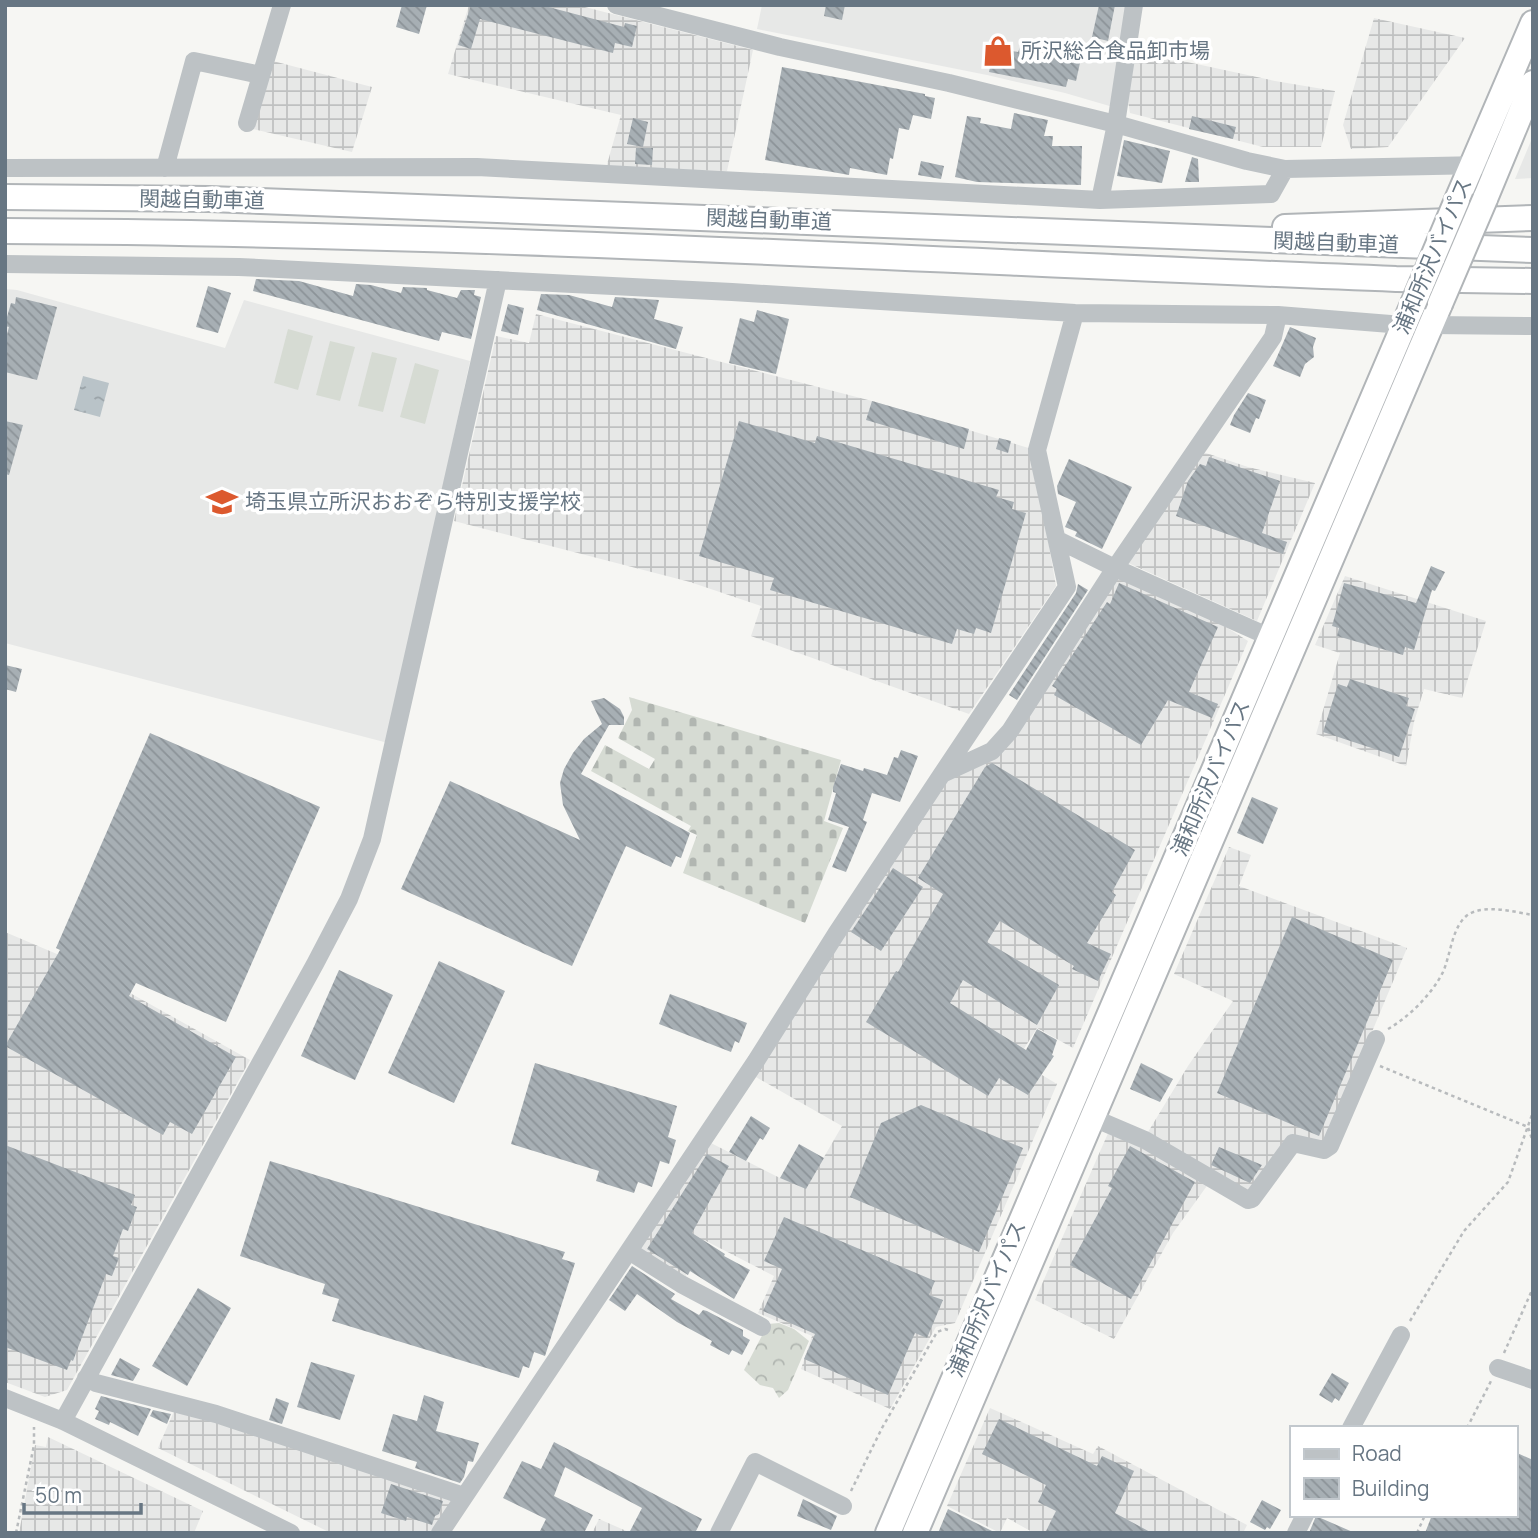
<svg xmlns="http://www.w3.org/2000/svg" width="1538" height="1538" font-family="Manrope,'Noto Sans JP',sans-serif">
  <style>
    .built { fill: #e7e8e7 }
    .industrial { fill: url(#industrial-grid) }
    .forest { fill: url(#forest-crowns) }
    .cemetery { fill: url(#cemetery-stones) }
    .pitch { fill: #d6dbd3 }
    .water { fill: url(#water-ripples) }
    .building { fill: url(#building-back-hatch) }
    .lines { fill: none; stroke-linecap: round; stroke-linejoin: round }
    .highway-casing { stroke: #b1b5b8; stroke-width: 28 }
    .path { stroke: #b8bbbd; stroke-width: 2.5; stroke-dasharray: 3.5 3.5; stroke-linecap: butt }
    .minor { stroke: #bdc2c5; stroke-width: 18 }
    .highway { stroke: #fff; stroke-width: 24 }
    .highway-bridge-casing { stroke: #b1b5b8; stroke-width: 28; stroke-linecap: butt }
    .highway-bridge { stroke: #fff; stroke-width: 24 }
    .labels { text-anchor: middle; stroke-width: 7; stroke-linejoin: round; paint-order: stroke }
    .poi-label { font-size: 21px; fill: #677683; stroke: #fff; text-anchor: start }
    .street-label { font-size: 21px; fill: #677683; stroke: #fff }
  </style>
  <defs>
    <pattern id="industrial-grid" width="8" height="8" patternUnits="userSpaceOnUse" patternTransform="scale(1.75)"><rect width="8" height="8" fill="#e7e8e7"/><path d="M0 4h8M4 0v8" fill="none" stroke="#bfc1c1"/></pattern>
    <pattern id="forest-crowns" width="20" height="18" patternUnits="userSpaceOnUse" patternTransform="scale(1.75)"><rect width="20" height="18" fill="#d6dbd3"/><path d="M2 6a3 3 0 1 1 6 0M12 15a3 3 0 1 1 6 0" fill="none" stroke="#b1b6b1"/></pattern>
    <pattern id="cemetery-stones" width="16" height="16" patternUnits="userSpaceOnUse" patternTransform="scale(1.75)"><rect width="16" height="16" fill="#d6dbd3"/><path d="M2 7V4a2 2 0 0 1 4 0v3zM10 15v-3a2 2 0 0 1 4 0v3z" fill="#b1b6b1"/></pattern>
    <pattern id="water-ripples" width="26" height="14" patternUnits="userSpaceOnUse" patternTransform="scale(1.75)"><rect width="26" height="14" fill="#b9c3c8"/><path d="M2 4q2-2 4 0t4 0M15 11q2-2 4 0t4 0" fill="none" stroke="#9aa3a8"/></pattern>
    <pattern id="building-back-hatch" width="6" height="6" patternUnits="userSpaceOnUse" patternTransform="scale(1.75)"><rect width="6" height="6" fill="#a7afb4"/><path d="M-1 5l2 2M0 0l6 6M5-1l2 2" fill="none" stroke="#8c9398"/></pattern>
  </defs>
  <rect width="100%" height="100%" fill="#f6f6f3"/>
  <!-- built -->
  <path class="built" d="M762,5H1130L1113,107L1065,93L987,75L757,29Z
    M1533,136V178L1515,179Z
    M5,289L17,290L225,348L244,300L470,361L388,743L5,643Z"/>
  <!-- industrial -->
  <path class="industrial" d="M469,5H577L753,50L727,171L606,168L621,115L448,74Z
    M1374,18L1465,38L1388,147L1351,149L1343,125Z
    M1136,51L1275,81L1335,91L1321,147H1263L1130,113L1127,95Z
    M273,61L372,87L352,152L253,129Z
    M536,314L872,401L1032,449L1056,586L969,714L751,636L761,606L690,582L454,521L496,336L529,343Z
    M1200,451L1248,467L1315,483L1257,621L1126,562Z
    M1345,576L1486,621L1462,698L1424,689L1414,722L1406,766L1316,734L1340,653L1315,645Z
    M1120,577L1204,613L1248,641L1073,1048L1037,1028L1017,1060L1057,1084L955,1323L936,1327L890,1409L801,1369L812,1336L758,1313L774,1276L706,1241L684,1279L640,1251L639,1244L705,1140L780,1178L806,1188L842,1126L754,1076L946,780L992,756L1114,581Z
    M1229,847L1251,855L1239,886L1407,948L1326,1142L1291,1137L1246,1193L1148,1132L1188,1066L1233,1001L1174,974Z
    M5,932L71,960L250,1060L67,1390L45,1397L5,1382Z
    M1109,1131L1209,1183L1173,1233L1114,1339L1035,1300Z
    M990,1408L1093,1454L1098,1446L1247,1525L1243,1533H1034L1007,1518L1000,1533L947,1506Z
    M175,1409L449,1496L452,1502L433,1533H331L158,1448Z
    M48,1437L203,1511L194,1533H19L35,1445L46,1447Z
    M599,1519L631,1533H592Z"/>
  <!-- forest -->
  <path class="forest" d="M779,1323L794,1329L809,1341L788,1390L779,1398L773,1388L760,1385L744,1370L768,1324Z"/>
  <!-- cemetery -->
  <path class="cemetery" d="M629,697L841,760L824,821L843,828L805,923L683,873L697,835L688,831L691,826L591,771L605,745L649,769L655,759L618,738L632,710Z"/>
  <!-- pitch -->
  <path class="pitch" d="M288,329L313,336L298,390L274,383Z
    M330,341L355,347L340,401L316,395Z
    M372,352L397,358L383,412L358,406Z
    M415,363L439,370L425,424L400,417Z"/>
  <!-- water -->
  <path class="water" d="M83,376L109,383L100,417L74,410Z"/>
  <!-- building -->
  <path class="building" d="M402,5H427L419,34L396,27Z
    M471,5H541L624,27L625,23L637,26L632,47L615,43L613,53L480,19L471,49L458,45Z
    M826,5H845L842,20L824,16Z
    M1099,5H1115L1108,41L1092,37Z
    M1020,47L1062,56V59L1080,63L1076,81L1068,79L1066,87L989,72L994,48L1018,52Z
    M782,67L925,94V96L935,98L931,119L913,115L909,130L899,128L893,159L890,158L887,175L850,168L849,175L765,160Z
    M1014,113L1048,120L1044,136H1053L1052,146H1082L1081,185L977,182L955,177L967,116L981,118L980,123L1011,129Z
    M1192,116L1236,127L1233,139L1189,129Z
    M633,118L648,122L643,147L627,144Z
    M1124,140L1170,151L1162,183L1117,176Z
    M636,148H653L652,165L635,164Z
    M1192,157L1198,159L1199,182H1185Z
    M921,161L944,166L941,179L918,175Z
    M256,279L299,281L353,296L356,284L371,285L401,293L403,287L427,288V290L457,298L461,290H475L474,295L481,297L471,339L442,332L439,341L253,291Z
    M208,286L231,293L218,333L196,327Z
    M541,294L569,295L612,307L615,297L659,300L654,319L683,327L676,349L537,310Z
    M16,297L57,307L37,380L5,372V342L9,327L5,326V324L11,303L15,304Z
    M508,304L524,308L518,335L501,331Z
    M757,310L789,319L776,374L729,363L740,318L754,322Z
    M1290,327L1316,338L1313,347L1314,357L1305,364L1300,377L1273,366Z
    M1248,393L1266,400L1259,419L1256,418L1250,433L1230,425L1234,415Z
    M872,401L969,429L964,449L866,420Z
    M5,421L23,425L9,475L5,474Z
    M739,421L815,443L817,436L999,490L996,497L1014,502L1012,509L1026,513L991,633L976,628L974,634L957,629L952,644L770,590L774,578L699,556Z
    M999,438L1011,441L1008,453L996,449Z
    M1209,457L1280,481L1262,533L1287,542L1283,554L1176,516L1188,481L1200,464L1206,466Z
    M1069,459L1132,487L1102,549L1075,536L1077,532L1065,527L1076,502L1058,494L1057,486Z
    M1431,566L1445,572L1435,591L1432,590L1414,650L1405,647L1403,655L1337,636L1339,628L1332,626L1344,583L1416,603Z
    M1119,583L1218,627L1189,692L1218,704L1212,718L1168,700L1141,745L1054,695L1057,689L1052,686L1107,602L1110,604Z
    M1078,584L1088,590L1017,700L1009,695L1076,593Z
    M5,665L22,669L16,692L5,689Z
    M1350,679L1409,698L1406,706L1415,709L1399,757L1323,732L1338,684L1347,687Z
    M604,698L620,709L624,717V725H609L581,774L690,833L681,858L676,856L671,867L626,846L572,966L401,889L450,781L580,840L563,805L560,783L564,769L573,753L584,739L602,724L591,701Z
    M150,733L320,807L226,1022L136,983L129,996L236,1057L192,1134L170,1122L163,1135L5,1046L60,950L56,948Z
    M901,750L918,756L900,802L872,793L863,820L867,822L846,872L832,867L849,827L828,820L836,793L833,792V787L841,764L863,771L864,768L887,775L894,757L898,758Z
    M992,763L1135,850L1112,892L1116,895L1087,943L1111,954L1098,981L1072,969L1074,966L1000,921L987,942L1059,985L1037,1025L963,980L950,1003L1026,1050L1037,1029L1057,1040L1052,1055L1054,1056L1028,1095L999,1078L988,1096L866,1022L896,971L898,972L943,894L918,878L985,767Z
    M1252,797L1278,808L1263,844L1237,833Z
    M893,868L923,887L881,951L851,932Z
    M1292,917L1393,960L1319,1136L1217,1093Z
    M439,961L505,991L454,1103L388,1073Z
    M339,970L393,995L355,1080L301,1056Z
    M670,994L747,1023L739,1043L735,1041L731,1052L659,1024Z
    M535,1063L677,1106L668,1137L676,1140L669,1164L660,1161L652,1187L638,1182L634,1193L596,1181L599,1171L511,1144Z
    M1141,1063L1173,1079L1160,1102L1130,1089Z
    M921,1105L1023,1148L979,1252L850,1197L881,1123Z
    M751,1116L770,1128L763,1140L760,1138L746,1161L729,1152Z
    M799,1144L824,1158L806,1189L780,1178Z
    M5,1145L135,1195L131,1205L137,1207L128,1231L123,1229L113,1256L119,1258L112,1276L106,1274L73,1361L71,1360L67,1370L5,1347Z
    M1130,1146L1195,1182L1131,1299L1070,1265L1112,1188L1108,1186Z
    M1219,1147L1262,1165L1250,1183L1211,1165Z
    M707,1154L729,1166L692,1233L725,1254L724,1256L750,1270L734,1299L690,1271L688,1275L647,1249Z
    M270,1161L565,1252L562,1259L575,1263L545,1356L534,1352L529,1368L523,1366L519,1378L332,1321L339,1299L322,1294L325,1284L240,1256Z
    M784,1217L935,1281L929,1295L943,1300L927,1338L915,1333L888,1395L804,1359L815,1334L763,1311L782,1269L764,1261Z
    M632,1266L675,1294L671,1299L699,1315L703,1310L707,1311L743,1330V1336L750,1340L742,1355L732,1350L729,1355L710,1345L712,1341L677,1322L637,1294L625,1311L609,1300Z
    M198,1288L231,1308L187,1386L152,1366Z
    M120,1358L140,1369L133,1381L111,1375Z
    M311,1362L355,1375L340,1420L297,1407Z
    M1332,1373L1349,1383L1339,1401L1335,1398L1332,1403L1319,1395Z
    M424,1395L444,1402L436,1431L479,1443L473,1462L468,1461L464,1477L460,1483L415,1468L417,1462L382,1451L393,1414L417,1421Z
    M101,1396L151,1409L138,1436L110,1422L109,1425L95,1419L99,1411L95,1409Z
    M276,1398L289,1403L282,1424L269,1420Z
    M153,1410L171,1414L167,1424L150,1416Z
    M999,1419L1097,1466L1102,1456L1134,1471L1115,1513L1152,1533H1045L1056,1511L1038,1502L1046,1485L982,1454Z
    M554,1442L702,1519L695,1533H629L642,1508L565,1467L554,1496L593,1515L584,1533H539L546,1519L503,1498L522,1461L541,1469Z
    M1515,1452L1533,1460V1533H1425L1432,1515H1515Z
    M391,1484L443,1501L439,1514L435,1516L432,1525L407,1517L406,1521L381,1513Z
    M803,1499L837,1516L831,1530L797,1516Z
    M1262,1500L1281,1510L1270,1529L1267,1527L1265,1530L1250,1522Z
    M948,1509L996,1533H938Z
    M1316,1516L1355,1533H1309Z"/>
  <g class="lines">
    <defs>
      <path id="highway" d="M5,197L209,199L1533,250
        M1485,199L1533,83
        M1457,200L1533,23
        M1285,227L1533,218
        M5,231C469,233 933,261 1396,279L1533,281
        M888,1533L1413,304
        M915,1533L1440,304"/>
    </defs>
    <!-- highway casing -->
    <use href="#highway" class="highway-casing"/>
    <!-- path -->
    <path class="path" d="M1388,1029C1409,1017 1432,994 1443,972C1451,954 1452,925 1469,914C1487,904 1514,912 1533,915
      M1380,1066L1528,1127L1533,1142
      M1410,1321L1464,1231L1508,1182L1533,1112
      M1504,1353L1533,1288
      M1467,1428L1491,1381
      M851,1491L882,1428L937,1332L945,1329L951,1331
      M16,1533L34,1445V1427
      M1417,1533L1425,1515"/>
    <!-- minor -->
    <path class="minor" d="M616,5L780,47L949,83L1116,124L1247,161L1285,169L1482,165
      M247,123L282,5
      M5,168L477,167L1100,200L1271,194L1285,169
      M165,168L194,61L261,75
      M1100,200L1116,124L1134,5
      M5,264L239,267L732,292L1075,313L1278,315L1403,325
      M1431,325L1533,326
      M1058,540L1115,568L1272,638
      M942,774L1067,587L1037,450L1075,313
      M1091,1117L1145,1140L1248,1200L1252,1199L1293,1143L1324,1150L1330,1146L1376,1039
      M629,1251L681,1284L762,1327
      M1498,1368L1533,1380
      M86,1378L96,1383L216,1414L464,1496
      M5,1398L63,1421L291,1533
      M63,1421L315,964L349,899L372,839L498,280
      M1351,1428L1401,1335
      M440,1533L756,1061L836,934L942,774L992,751L1010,731L1115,568L1273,337L1278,315
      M719,1533L755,1462L843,1506
      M1296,1533L1305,1515"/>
    <!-- highway -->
    <use href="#highway" class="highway"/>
    <defs>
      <path id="highway-bridge" d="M1413,304L1457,200
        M1440,304L1485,199"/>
    </defs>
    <!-- highway-bridge casing -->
    <use href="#highway-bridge" class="highway-bridge-casing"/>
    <!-- highway-bridge -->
    <use href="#highway-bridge" class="highway-bridge"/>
  </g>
  <!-- icons -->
  <defs>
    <symbol id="shop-bare" viewBox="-9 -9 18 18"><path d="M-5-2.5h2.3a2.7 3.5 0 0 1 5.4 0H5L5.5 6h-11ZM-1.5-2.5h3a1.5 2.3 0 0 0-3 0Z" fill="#dc592e" stroke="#fff" stroke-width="2.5" paint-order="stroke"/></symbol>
    <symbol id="school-bare" viewBox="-9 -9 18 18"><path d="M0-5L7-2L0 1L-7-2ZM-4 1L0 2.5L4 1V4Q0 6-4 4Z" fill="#dc592e" stroke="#fff" stroke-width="2.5" paint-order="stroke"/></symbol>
  </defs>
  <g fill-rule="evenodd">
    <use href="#shop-bare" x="976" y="29" width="44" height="44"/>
    <use href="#school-bare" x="200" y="480" width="44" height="44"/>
  </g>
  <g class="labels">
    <!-- poi labels -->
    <g class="poi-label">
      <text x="1021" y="58">所沢総合食品卸市場</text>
      <text x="245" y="509">埼玉県立所沢おおぞら特別支援学校</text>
    </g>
    <!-- street labels -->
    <g class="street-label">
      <text transform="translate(202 200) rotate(1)" y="7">関越自動車道</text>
      <text transform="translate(769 220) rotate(2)" y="7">関越自動車道</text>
      <text transform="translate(1336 243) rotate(2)" y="7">関越自動車道</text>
      <text transform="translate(1433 256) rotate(-67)" y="7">浦和所沢バイパス</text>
      <text transform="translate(1211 778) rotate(-67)" y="7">浦和所沢バイパス</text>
      <text transform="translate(987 1299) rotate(-67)" y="7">浦和所沢バイパス</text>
    </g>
  </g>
  <!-- border -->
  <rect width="1538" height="1538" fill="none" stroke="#677683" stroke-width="14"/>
  <!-- legend -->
  <rect x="1290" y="1426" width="228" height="91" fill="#ffffff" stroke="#c2c8cd" stroke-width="2"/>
  <rect x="1304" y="1449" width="35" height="10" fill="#bdc2c5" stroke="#c2c8cd" stroke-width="2"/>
  <text x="1352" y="1461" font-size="21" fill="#677683">Road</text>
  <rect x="1304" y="1478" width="35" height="21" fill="url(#building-back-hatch)" stroke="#c2c8cd" stroke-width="2"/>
  <text x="1352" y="1496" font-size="21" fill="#677683">Building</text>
  <!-- scale -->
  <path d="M24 1503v10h117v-10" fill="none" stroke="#677683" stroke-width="3.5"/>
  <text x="35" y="1503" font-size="21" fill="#677683" stroke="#ffffff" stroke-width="5" paint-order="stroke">50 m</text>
</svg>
